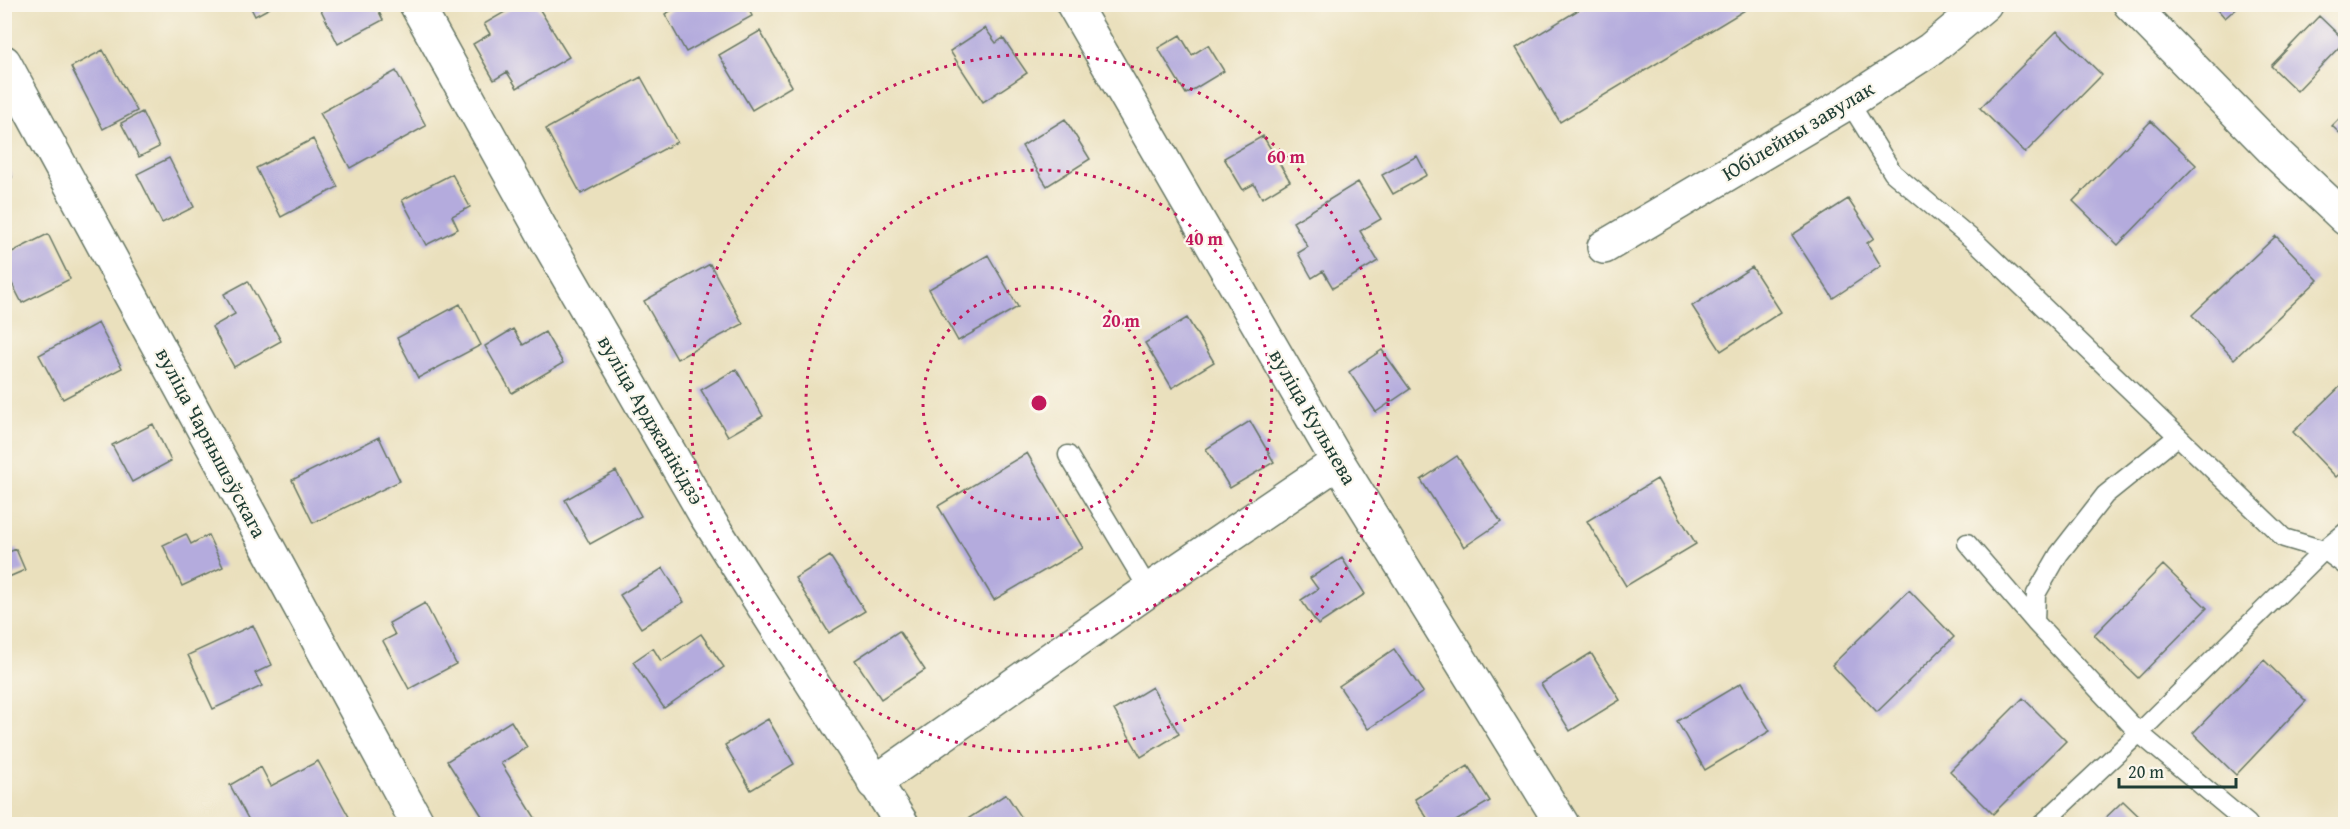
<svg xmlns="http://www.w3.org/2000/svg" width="2350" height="829" font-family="'Gentium Book Plus',serif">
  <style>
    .building { fill: #b4abdd }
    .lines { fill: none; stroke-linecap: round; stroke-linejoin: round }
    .lane-casing { stroke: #667664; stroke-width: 21 }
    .street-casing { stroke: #667664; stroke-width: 36 }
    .secondary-casing { stroke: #667664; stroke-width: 36 }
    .lane { stroke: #fff; stroke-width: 18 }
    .street { stroke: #fff; stroke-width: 33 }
    .secondary { stroke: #fff; stroke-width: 33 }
    .ring { fill: none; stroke: #c2185b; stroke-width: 3; stroke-dasharray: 3 6 }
    .labels { text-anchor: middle; stroke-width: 4.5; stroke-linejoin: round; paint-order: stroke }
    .street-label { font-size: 21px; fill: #1f3d34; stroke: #fbf7ec }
    .centre { fill: #c2185b; stroke: #fbf7ec; stroke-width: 3 }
    .ring-label { font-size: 18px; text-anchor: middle; font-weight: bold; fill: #c2185b; stroke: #fbf7ec; stroke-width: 4.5; stroke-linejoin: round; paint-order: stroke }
  </style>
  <rect width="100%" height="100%" fill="#fbf7ec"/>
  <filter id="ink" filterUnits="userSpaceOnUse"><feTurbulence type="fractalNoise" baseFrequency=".0167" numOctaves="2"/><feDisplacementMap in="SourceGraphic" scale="12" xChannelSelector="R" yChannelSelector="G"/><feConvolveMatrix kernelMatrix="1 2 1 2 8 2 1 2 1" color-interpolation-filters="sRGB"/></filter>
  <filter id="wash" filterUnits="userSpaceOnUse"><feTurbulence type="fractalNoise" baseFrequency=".008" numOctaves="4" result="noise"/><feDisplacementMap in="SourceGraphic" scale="24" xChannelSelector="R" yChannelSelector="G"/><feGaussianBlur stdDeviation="1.35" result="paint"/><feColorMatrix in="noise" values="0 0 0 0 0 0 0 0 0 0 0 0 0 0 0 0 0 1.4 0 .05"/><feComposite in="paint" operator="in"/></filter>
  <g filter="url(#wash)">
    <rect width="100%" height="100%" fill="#eae0bd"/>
    <g id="blocks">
      <!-- building -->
      <path class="building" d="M249,4H277L255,16Z
        M331,4H375L383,20L338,44L321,10Z
        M683,4H746L752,16L686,52L665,14Z
        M1588,4H1755L1560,122L1516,48Z
        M2213,4H2241L2225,18Z
        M517,5H537L569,57L517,88L507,72L494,80L473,44L490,34L484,24Z
        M2319,16L2345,41L2297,91L2271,66Z
        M985,28L996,43L1003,38L1027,73L983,102L950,51Z
        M760,31L792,86L752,110L719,55Z
        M2057,31L2102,75L2025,153L1980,108Z
        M1180,35L1192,55L1208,45L1224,71L1186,94L1158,48Z
        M103,50L137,111L103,129L71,67Z
        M396,71L426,126L350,168L320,113Z
        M641,77L677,142L581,194L546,129Z
        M142,112L159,147L139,157L121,123Z
        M2346,112V139L2332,126Z
        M1065,119L1090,159L1047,186L1022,146Z
        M2151,121L2196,165L2118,245L2073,201Z
        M1263,136L1290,181L1262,198L1254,184L1243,190L1224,158Z
        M313,139L338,187L281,217L256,168Z
        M1417,156L1427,175L1393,194L1382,175Z
        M169,158L194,207L162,223L137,174Z
        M4,159L12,177L4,180Z
        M452,174L470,207L452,216L458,229L426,245L402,200Z
        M1358,182L1381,219L1360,231L1378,261L1333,288L1323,271L1312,278L1298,253L1308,247L1293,222Z
        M1848,199L1874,238L1867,243L1881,266L1833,298L1792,235Z
        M48,234L70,279L22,303L4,268V256Z
        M2276,236L2318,280L2234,359L2192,315Z
        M988,255L1018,307L958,341L929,289Z
        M710,264L743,324L677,359L644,301Z
        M1752,267L1781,312L1721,351L1692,306Z
        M248,281L281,341L234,367L212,327L235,314L224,294Z
        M460,304L481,345L418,378L397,338Z
        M1187,318L1214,362L1172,388L1145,343Z
        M98,323L122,368L63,399L39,355Z
        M513,329L523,345L545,332L563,363L512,393L485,346Z
        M1382,350L1410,389L1376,412L1349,372Z
        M736,369L763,416L728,436L701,390Z
        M2346,381V468L2336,477L2293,432Z
        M1250,421L1274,462L1230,488L1206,449Z
        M153,424L171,461L132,482L112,445Z
        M379,437L400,481L313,523L292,480Z
        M1027,453L1083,548L994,600L938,506Z
        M1457,456L1501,522L1464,547L1421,480Z
        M616,471L641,516L590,544L565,500Z
        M1657,479L1696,544L1626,586L1587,521Z
        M186,534L191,544L208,535L223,567L182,586L163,545Z
        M16,549L25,570L4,579V554Z
        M830,556L865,611L829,633L795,578Z
        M1342,558L1365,594L1318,625L1301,600L1318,589L1310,578Z
        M2163,565L2207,608L2138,678L2094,635Z
        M663,568L684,602L641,628L620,595Z
        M1909,590L1954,637L1877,712L1832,665Z
        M425,603L456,664L409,689L383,641L395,635L389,623Z
        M253,625L272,665L255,673L262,686L213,709L188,655Z
        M899,631L925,670L881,699L855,660Z
        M701,634L724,667L664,708L633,662L653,648L661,661Z
        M1394,649L1423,692L1368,729L1339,686Z
        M1591,653L1620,700L1570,731L1541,684Z
        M2264,660L2306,701L2236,775L2193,733Z
        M1741,683L1770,731L1705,770L1677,721Z
        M1152,687L1179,734L1141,757L1114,710Z
        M2023,698L2066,741L1993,814L1950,771Z
        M768,719L794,764L751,790L725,745Z
        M511,721L527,747L501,763L539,824H487L447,761Z
        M318,761L353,824H251L230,785L261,767L271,786Z
        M1468,766L1490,801L1451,824H1431L1415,799Z
        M1006,794L1026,824H964L963,822Z
        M2123,801L2147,824H2099Z"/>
    </g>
  </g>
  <g filter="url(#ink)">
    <use href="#blocks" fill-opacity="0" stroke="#667664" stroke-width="1.5"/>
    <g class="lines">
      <defs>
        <path id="lane" d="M1849,102L1893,173L1979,245L2284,538L2324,550L2346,566
          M1068,455L1149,590
          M1967,543L2035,622L2139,733L2248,824
          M2035,622L2036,594L2059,554L2105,495L2177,437
          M2042,824L2139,733L2324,550L2346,532"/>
        <path id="street" d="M416,4L548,242L706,516L902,824
          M2130,4L2277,154L2346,219
          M4,62L418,824
          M1604,247L1849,102L1931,49L1985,4
          M874,783L1149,590L1338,462"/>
        <path id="secondary" d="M1073,4L1338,462L1562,824"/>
      </defs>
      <!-- lane casing -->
      <use href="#lane" class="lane-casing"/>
      <!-- street casing -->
      <use href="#street" class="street-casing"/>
      <!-- secondary casing -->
      <use href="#secondary" class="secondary-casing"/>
      <!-- lane -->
      <use href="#lane" class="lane"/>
      <!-- street -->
      <use href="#street" class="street"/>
      <!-- secondary -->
      <use href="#secondary" class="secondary"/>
    </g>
  </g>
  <!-- distance rings -->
  <g class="ring">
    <circle cx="1039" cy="403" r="116"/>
    <circle cx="1039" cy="403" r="233"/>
    <circle cx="1039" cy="403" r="349"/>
  </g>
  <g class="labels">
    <!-- street labels -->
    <g class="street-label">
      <text transform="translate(1798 131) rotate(-31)" y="7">Юбілейны завулак</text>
      <text transform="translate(1313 417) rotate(60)" y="7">вуліца Кульнева</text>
      <text transform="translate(651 420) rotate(60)" y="7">вуліца Арджанікідзэ</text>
      <text transform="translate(211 443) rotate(62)" y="7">вуліца Чарнышэўскага</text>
    </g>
  </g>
  <circle cx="1039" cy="403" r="9" class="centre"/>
  <g class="ring-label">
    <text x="1286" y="163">60 m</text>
    <text x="1204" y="245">40 m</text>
    <text x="1121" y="327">20 m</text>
  </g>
  <!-- margin -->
  <rect width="2350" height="829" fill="none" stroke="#fbf7ec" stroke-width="24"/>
  <!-- scale -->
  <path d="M2119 778v9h117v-9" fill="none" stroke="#1f3d34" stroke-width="3"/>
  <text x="2128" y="778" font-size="18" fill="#1f3d34" stroke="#fbf7ec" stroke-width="4.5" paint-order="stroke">20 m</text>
</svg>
